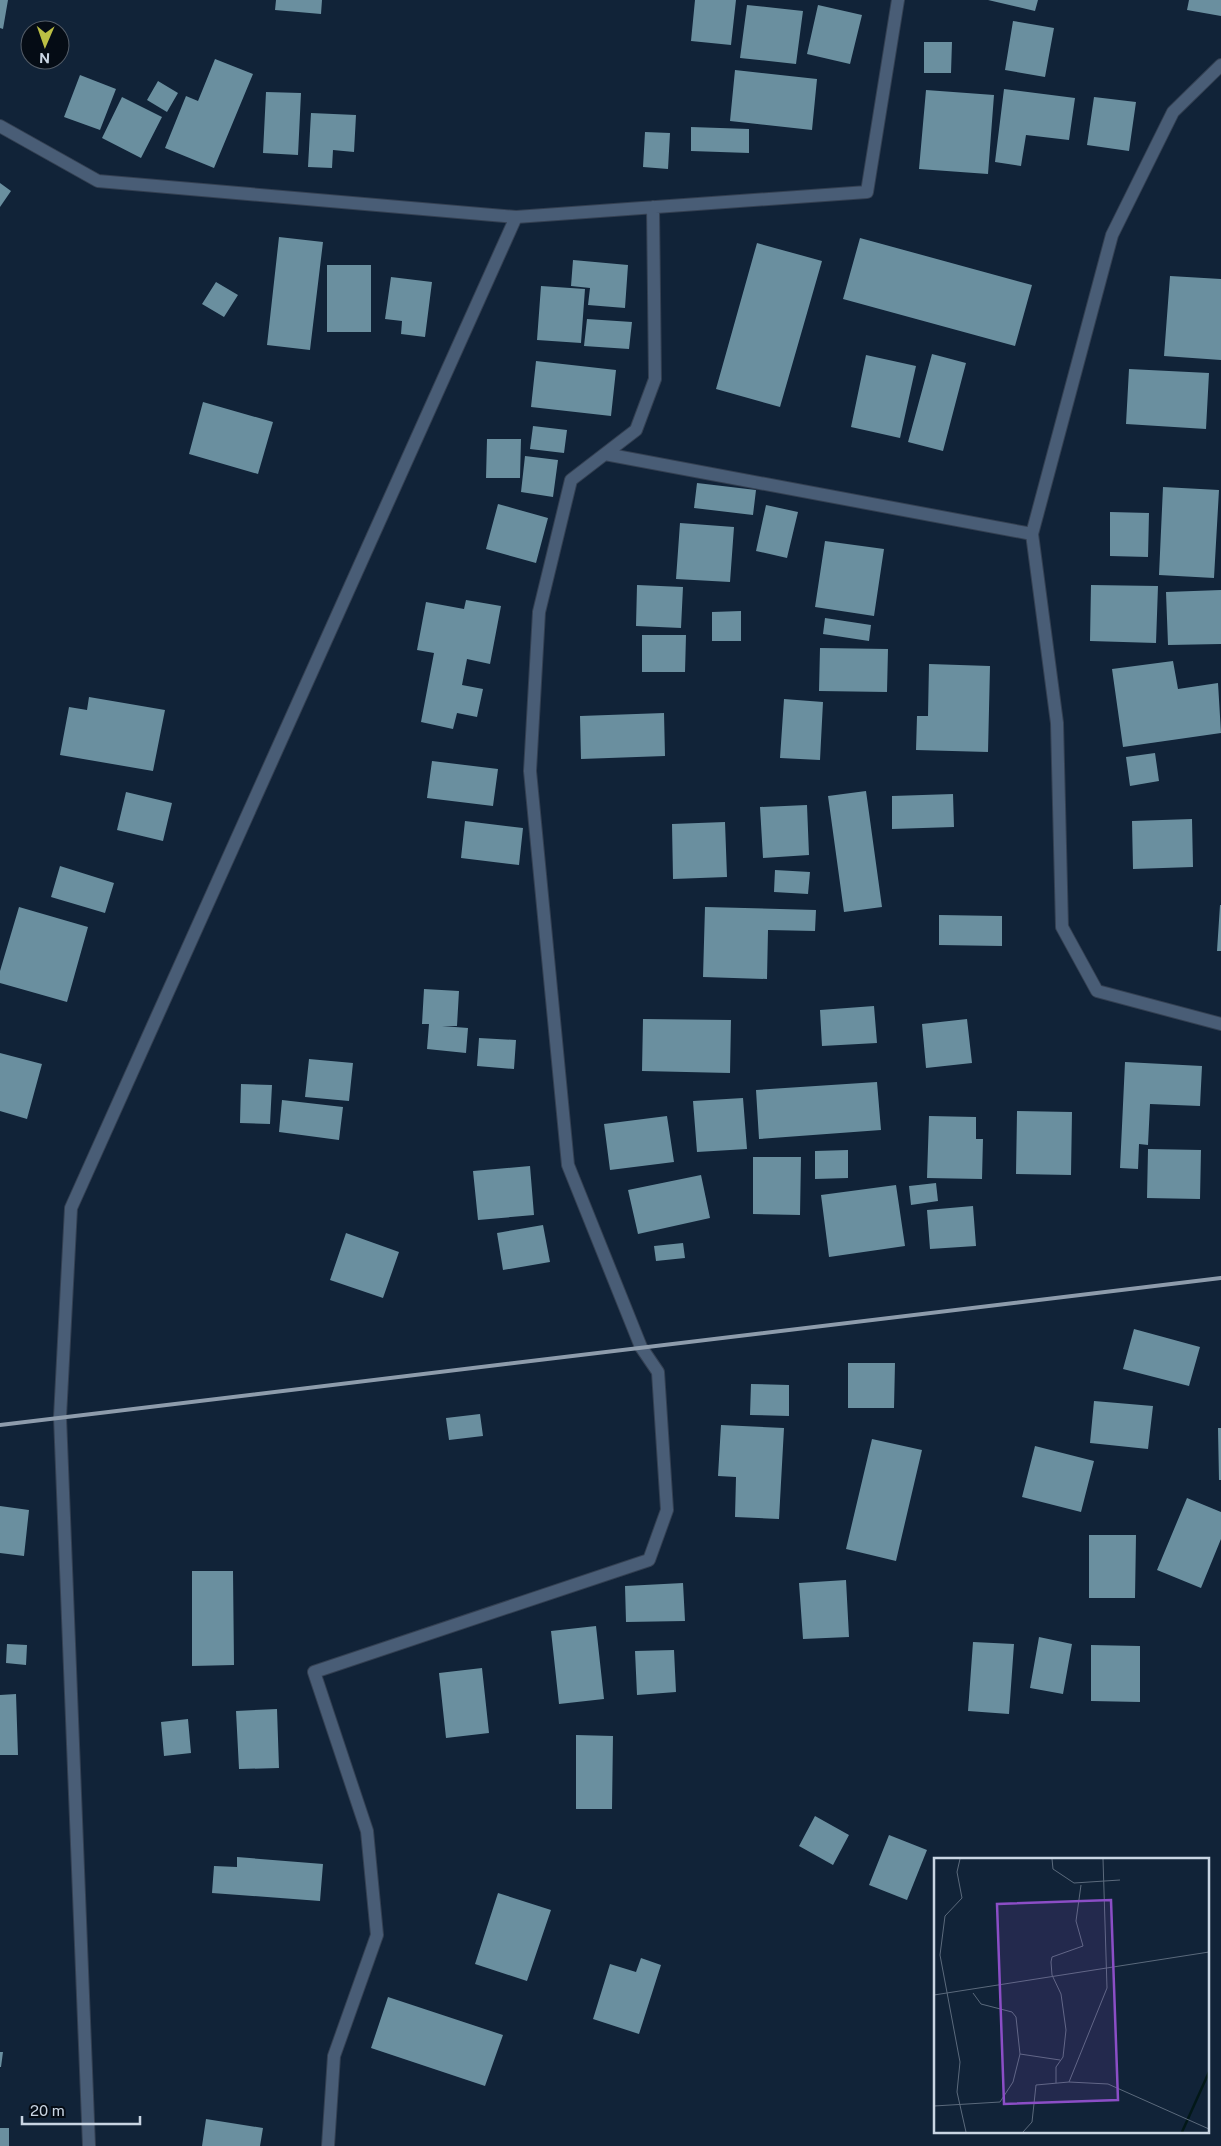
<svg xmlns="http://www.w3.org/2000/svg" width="1221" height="2146" font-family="'Public Sans',sans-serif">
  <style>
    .building { fill: #6a8f9f }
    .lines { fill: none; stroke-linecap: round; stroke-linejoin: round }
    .street-casing { stroke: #344052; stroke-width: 14 }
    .street { stroke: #495d76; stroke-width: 12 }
    .rail { stroke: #8e9cac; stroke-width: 4 }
    .inset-river { fill: none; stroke: #021818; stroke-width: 2.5 }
    .inset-road { fill: none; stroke: #5b6a7c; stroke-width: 1 }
    .view { fill: #8b4ec6; fill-opacity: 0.15; stroke: #8b4ec6; stroke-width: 2.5 }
    .inset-edge { fill: none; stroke: #c9d5e3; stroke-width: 2.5 }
  </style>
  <rect width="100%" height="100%" fill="#112338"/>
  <!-- building -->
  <path class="building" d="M0,0H8L3,29L0,28Z
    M276,0H322L321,14L275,10Z
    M695,0H736L731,45L691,41Z
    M988,0H1038L1035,11Z
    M1189,0H1221V16L1187,10Z
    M747,5L803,11L796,64L740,58Z
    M818,5L862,15L850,64L807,54Z
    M1013,21L1054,28L1045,77L1005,70Z
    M924,42H952L951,73H924Z
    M215,59L253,74L214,168L165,148L186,96L198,101Z
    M735,70L817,79L812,130L730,121Z
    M80,75L116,89L100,130L64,117Z
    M158,81L178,93L167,112L147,100Z
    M1004,89L1075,98L1069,140L1026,135L1021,166L995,162Z
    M926,90L994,95L988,174L919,169Z
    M266,92L301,93L298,155L263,153Z
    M122,97L162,117L141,158L102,138Z
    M1094,97L1136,102L1129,151L1087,145Z
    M311,113L356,115L354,152L333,150L332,168L308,167Z
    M691,127L749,129V153L691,151Z
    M645,132L670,133L668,169L643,167Z
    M0,183L11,191L0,207Z
    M279,237L323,242L310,350L267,345Z
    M860,238L1032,285L1015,346L843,299Z
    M757,243L822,261L780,407L716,389Z
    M573,260L628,265L625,308L588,305L590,288L571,286Z
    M327,265H371V332H327Z
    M1170,276L1221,279V360L1164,356Z
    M391,277L432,282L425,337L401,334L402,321L385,319Z
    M216,282L238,295L224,317L202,304Z
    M541,286L585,289L581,343L537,340Z
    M587,319L632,322L629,349L584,346Z
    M932,354L966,363L943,451L908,442Z
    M866,355L916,366L900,438L851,427Z
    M536,361L616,370L611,416L531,407Z
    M1129,369L1209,373L1206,429L1126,424Z
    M203,402L273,422L258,474L189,454Z
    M533,426L567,430L564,453L530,449Z
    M487,439H521L520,478H486Z
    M525,456L558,460L553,497L521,492Z
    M697,483L756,490L753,515L694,508Z
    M1163,487L1219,490L1214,578L1159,575Z
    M498,504L548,518L536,563L486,549Z
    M766,505L798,512L787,558L756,551Z
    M1110,512L1149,513L1148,557L1110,556Z
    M680,523L734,527L730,582L676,579Z
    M825,541L884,549L874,616L815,607Z
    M637,585L683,587L681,628L636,626Z
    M1091,585L1158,586L1156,643L1090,641Z
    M1221,590V644L1168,645L1166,592Z
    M466,600L501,606L490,664L467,659L462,685L483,689L477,717L457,713L453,729L421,722L434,653L417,650L426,602L464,609Z
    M741,611V641H712V612Z
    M825,618L871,625L869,641L823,634Z
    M642,635H686L685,672H642Z
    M820,648L888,649L887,692L819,691Z
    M1173,661L1178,689L1218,683L1221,733L1123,747L1112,669Z
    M929,664L990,666L988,752L916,750L917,716H928Z
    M89,697L165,710L153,771L60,755L69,707L87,710Z
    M784,699L823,702L820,760L780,758Z
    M664,713L665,756L581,759L580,716Z
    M1155,753L1159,781L1130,786L1126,757Z
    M432,761L498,769L493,806L427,798Z
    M866,791L882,907L844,912L828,796Z
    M126,792L172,803L163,841L117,830Z
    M953,794L954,827L892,829V796Z
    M807,805L809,855L763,858L760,807Z
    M1192,819L1193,867L1133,869L1132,821Z
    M465,821L523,828L519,865L461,858Z
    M725,822L727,877L673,879L672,824Z
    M60,866L114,883L105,913L51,897Z
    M775,870L810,872L808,894L774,892Z
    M1220,905H1221V951H1217Z
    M19,907L88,927L67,1002L0,983V971Z
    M705,907L816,910L815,931L768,930L767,979L703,977Z
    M939,915L1002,916V946L939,945Z
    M424,989L459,991L457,1026H442L468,1028L466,1053L427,1049L429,1024H422Z
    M874,1006L877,1043L822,1046L820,1010Z
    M643,1019L731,1020L730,1073L642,1071Z
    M967,1019L972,1063L926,1068L922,1024Z
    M479,1038L516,1040L514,1069L477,1066Z
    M0,1053L42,1064L27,1119L0,1111Z
    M309,1059L353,1063L349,1101L305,1097Z
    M1125,1062L1202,1066L1200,1106L1150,1104L1148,1145L1139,1144L1138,1169L1120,1168Z
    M877,1082L881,1130L759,1139L756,1090Z
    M241,1084L272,1085L270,1124L240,1123Z
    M743,1098L747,1149L697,1152L693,1101Z
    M282,1100L343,1107L339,1140L279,1132Z
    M1017,1111L1072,1112L1071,1175L1016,1174Z
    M667,1116L674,1162L610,1170L604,1124Z
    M929,1116L976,1117V1139H983L982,1179L927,1178Z
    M1148,1149L1201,1150L1200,1199L1147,1198Z
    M848,1150V1178L815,1179V1151Z
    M753,1157H801L800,1215L753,1214Z
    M530,1166L534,1215L478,1220L473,1171Z
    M701,1175L710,1218L638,1234L628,1190Z
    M936,1183L938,1201L911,1205L909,1186Z
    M896,1185L905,1246L829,1257L821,1195Z
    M973,1206L976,1246L930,1249L927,1210Z
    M543,1225L550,1262L503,1270L497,1233Z
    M346,1233L399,1252L383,1298L330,1280Z
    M683,1243L685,1258L656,1261L654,1246Z
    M1134,1329L1200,1347L1189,1386L1123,1369Z
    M848,1363H895L894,1408H848Z
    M751,1384L789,1385V1416L750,1415Z
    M1094,1401L1153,1406L1148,1449L1090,1443Z
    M480,1414L483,1436L449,1440L446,1418Z
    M721,1425L784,1428L779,1519L735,1517L736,1477L718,1476Z
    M1218,1428H1221V1480H1219Z
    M872,1439L922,1450L896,1561L846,1549Z
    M1035,1446L1094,1461L1081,1512L1022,1497Z
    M1187,1498L1221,1512V1539L1201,1588L1157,1570Z
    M0,1506L29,1510L24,1556L0,1553Z
    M1089,1535H1136L1135,1598H1089Z
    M192,1571H233L234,1665L192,1666Z
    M846,1580L849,1637L803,1639L799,1583Z
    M683,1583L685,1621L626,1622L625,1586Z
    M596,1626L604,1699L559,1704L551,1631Z
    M1039,1637L1072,1644L1063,1694L1030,1688Z
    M973,1642L1014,1644L1009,1714L968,1711Z
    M7,1644L27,1645L26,1665L6,1663Z
    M1091,1645L1140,1646V1702L1091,1701Z
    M674,1650L676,1692L637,1695L635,1651Z
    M482,1668L489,1733L446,1738L439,1673Z
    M16,1694L18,1755H0V1695Z
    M277,1709L279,1768L239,1769L236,1711Z
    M188,1719L191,1753L164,1756L161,1722Z
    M576,1735L613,1736L612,1809H576Z
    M815,1816L849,1835L833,1865L799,1846Z
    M889,1835L927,1850L907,1900L869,1885Z
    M237,1857L323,1864L320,1901L212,1893L214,1866L237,1867Z
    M498,1893L551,1910L527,1981L475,1964Z
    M641,1958L661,1965L639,2034L593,2019L610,1964L636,1972Z
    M388,1997L503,2035L485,2086L371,2048Z
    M0,2052H3L1,2067H0Z
    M206,2119L263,2128L260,2146H202Z
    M0,2128H9V2146H0Z"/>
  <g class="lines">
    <defs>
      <path id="street" d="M1221,65L1173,112L1112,235L1032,534L1057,723L1062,927L1097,991L1221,1024
        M0,126L98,181L516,217L867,192L898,0
        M605,454L1032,534
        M89,2146L60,1417L71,1208L516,217
        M328,2146L334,2056L377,1935L367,1831L314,1672L649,1560L667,1510L658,1372L641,1347L568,1165L530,771L539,612L571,480L636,430L655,379L653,207"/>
    </defs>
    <!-- street casing -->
    <use href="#street" class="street-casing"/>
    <!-- street -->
    <use href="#street" class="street"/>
    <!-- rail -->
    <path class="rail" d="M0,1425L1221,1278"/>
  </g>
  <!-- overview -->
  <g transform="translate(934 1858)">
    <rect width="275" height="275" fill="#112338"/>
    <path class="inset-river" d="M248,274L275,214"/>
    <path class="inset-road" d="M26,1L23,14L28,40L11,58L6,97L26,204L23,234L32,274M118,1L119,11L140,25L186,22M0,137L275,94M86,196L126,202M135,224L173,130L169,1M122,225V209L129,199L132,172L127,136L118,117L117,104L118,99L149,88L142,63L147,27M0,248L66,244L79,224L86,196L82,159L78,154L47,146L39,135M89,274L98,264L102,227L135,224L174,226L275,271"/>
    <path class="view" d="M177,42L184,242L70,246L63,46Z"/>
    <rect width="275" height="275" class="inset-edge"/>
  </g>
  <!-- north arrow -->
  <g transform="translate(45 45) rotate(182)"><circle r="24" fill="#050c15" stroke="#535c67"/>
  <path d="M0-4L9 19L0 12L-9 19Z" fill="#bcbf44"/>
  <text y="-8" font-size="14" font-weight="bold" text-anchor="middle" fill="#c9d5e3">N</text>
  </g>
  <!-- scale -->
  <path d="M22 2116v8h118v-8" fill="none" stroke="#c9d5e3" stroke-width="2.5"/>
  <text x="30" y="2116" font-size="15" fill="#c9d5e3" stroke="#050c15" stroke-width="4" paint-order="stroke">20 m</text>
</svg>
